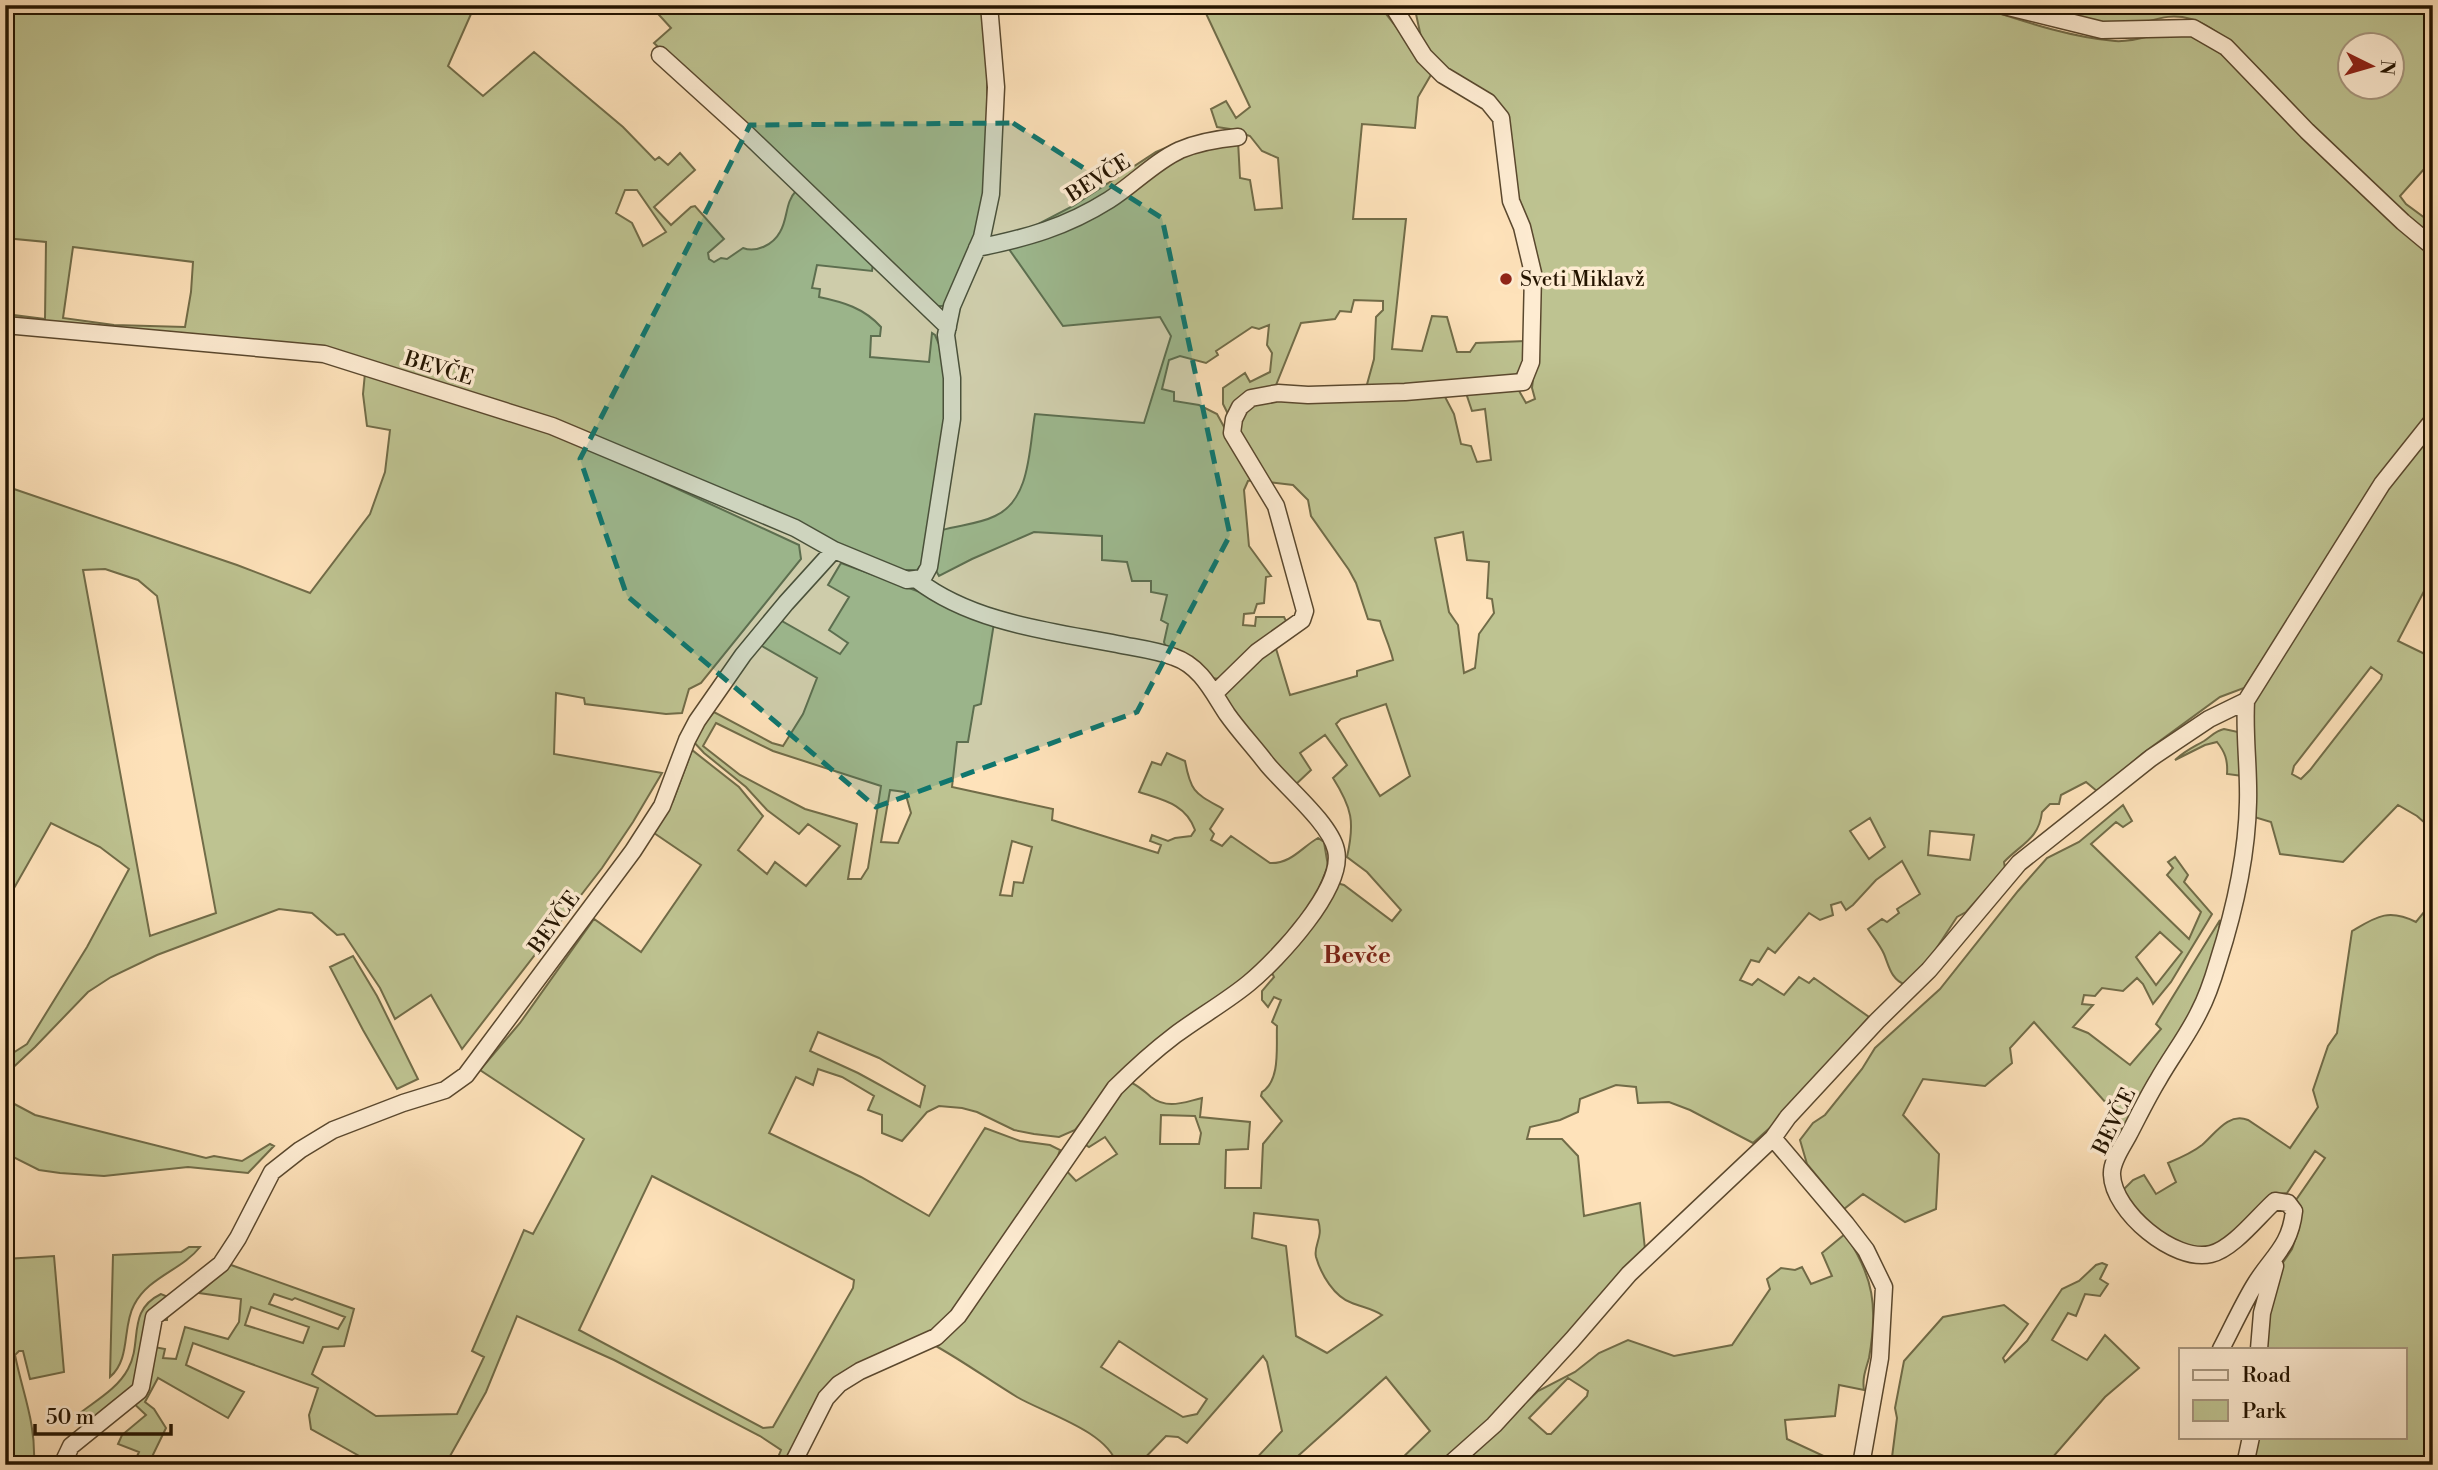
<svg xmlns="http://www.w3.org/2000/svg" width="2438" height="1470" font-family="'Libre Bodoni',serif">
  <style>
    .green { fill: #bec391; stroke: #716c48; stroke-width: 2; fill-rule: evenodd }
    .lines { fill: none; stroke-linecap: round; stroke-linejoin: round }
    .street-casing { stroke: #5a482e; stroke-width: 19 }
    .street { stroke: #feecd2; stroke-width: 16 }
    .marked { fill: #0f766e; fill-opacity: 0.2; stroke: #0f766e; stroke-width: 5; stroke-dasharray: 14 9; stroke-linejoin: round }
    .poi-dot { fill: #8f2418; stroke: #feecd2; stroke-width: 2.5 }
    .labels { text-anchor: middle; stroke-width: 7; stroke-linejoin: round; paint-order: stroke }
    .street-label { font-size: 21px; fill: #241400; stroke: #feecd2 }
    .poi-label { font-size: 21px; fill: #241400; stroke: #feecd2; text-anchor: start }
    .quarter-label { font-size: 24px; font-weight: bold; fill: #7a1f14; stroke: #feecd2 }
  </style>
  <rect width="100%" height="100%" fill="#fee2ba"/>
  <filter id="stains"><feTurbulence type="fractalNoise" baseFrequency=".00286" numOctaves="4"/><feColorMatrix values="0 0 0 0 .2 0 0 0 0 .09 0 0 0 0 .02 0 0 0 .5 -.17"/></filter>
  <radialGradient id="worn" r=".72"><stop offset=".6" stop-color="#630" stop-opacity="0"/><stop offset="1" stop-color="#630" stop-opacity=".3"/></radialGradient>
  <!-- green -->
  <path class="green" d="M5,5H475L448,66L483,96L534,52L623,127L655,160L659,157L668,165L680,153L695,170L654,207L671,225L691,207L695,206L724,239L708,253L709,259L714,262L721,258L727,259L743,248C756,253 773,245 780,232C788,219 785,202 796,191L873,263L872,271L817,265L812,288L820,289L819,297C843,302 864,308 881,327L880,336H871L870,357L929,362L932,333L935,335L942,351L948,409L924,561L917,570H902L876,563L555,420L323,346L5,321V314L45,319L46,242L5,238ZM625,190H637L666,232L643,246L632,223L616,213ZM73,247L193,262L191,292L185,327L114,325L63,318Z
    M650,5H982L987,60V187L975,234L946,306H938L924,295L654,43L671,28Z
    M1202,5H1379L1432,73L1418,97L1415,128L1362,124L1353,219H1406L1392,349L1422,351L1432,316L1447,317L1457,352H1470L1476,343L1528,341L1524,366L1513,378L1366,388L1374,359L1376,317L1383,310V301L1354,300L1351,312L1340,311L1335,319L1301,323L1274,390L1229,416L1223,404V388L1245,373L1250,382L1270,372L1272,353L1267,345L1269,325L1259,329L1252,327L1216,351L1218,355L1206,363L1180,356L1169,360L1162,389L1174,392V401L1199,405L1217,414L1253,480L1248,481L1244,490L1249,546L1271,576L1266,577L1264,603L1257,604L1254,613L1244,614L1243,625L1255,626L1256,617H1284L1286,621L1220,679L1211,678L1167,651L1164,642L1168,624L1161,620L1167,595L1151,592V581H1132L1127,562L1102,560V536L1034,532L972,559L939,576L934,567L942,530C960,525 979,524 995,516C1031,500 1029,447 1035,414L1144,423L1171,336L1160,317L1063,326L1004,242L1073,206L1156,152L1177,143L1238,141L1240,178L1250,180L1255,210L1282,208L1278,158L1262,151L1250,136L1230,129L1217,127L1211,109L1226,101L1236,118L1250,107Z
    M1414,5H1974C2020,20 2067,37 2115,41C2139,43 2161,29 2185,31C2200,33 2213,48 2225,57L2433,254V411L2385,472L2244,688L2220,697L2142,754L2098,792L2086,782L2061,795L2059,804H2050L2042,812C2039,839 2021,844 2004,862L2005,868L1966,912L1957,917L1932,955L1906,985C1891,980 1889,966 1884,954C1880,945 1873,937 1868,929L1882,919L1887,922L1899,913L1897,909L1920,894L1902,861L1876,880L1853,905L1846,910L1841,902L1831,905L1833,915L1820,920L1809,913L1775,953L1768,948L1759,962L1751,960L1740,980L1752,985L1758,979L1784,995L1799,977L1809,983L1814,978L1869,1017L1773,1125L1753,1143L1690,1110L1669,1102L1638,1103L1636,1087L1616,1085L1580,1099L1578,1112L1560,1120L1530,1127L1527,1139H1562L1578,1156L1584,1216L1640,1203L1645,1249L1548,1365L1443,1465H1395L1430,1431L1386,1377L1288,1465H1250L1282,1431L1267,1362L1263,1356L1187,1443L1178,1437L1166,1436L1138,1465H1117C1108,1431 1044,1413 1017,1397C989,1380 963,1361 934,1345L1064,1168L1076,1181L1117,1154L1105,1137L1089,1147L1081,1142L1125,1086L1132,1083C1140,1087 1145,1092 1151,1097C1168,1110 1184,1102 1202,1098L1200,1117L1250,1122L1248,1149L1226,1150L1225,1188H1261L1263,1144L1282,1121L1261,1096L1262,1092C1281,1080 1276,1046 1277,1026L1272,1022L1281,1000L1274,997L1268,1007L1262,1000V991L1274,977L1272,973L1336,883L1344,885L1392,921L1401,910L1367,872L1347,857C1355,822 1352,808 1333,778L1347,765L1325,735L1300,753L1311,770L1293,787L1226,700L1225,692L1274,642L1290,695L1357,676V671L1393,660C1390,646 1384,635 1380,621L1368,619L1356,583L1349,570L1311,516L1308,500L1293,485L1268,482C1257,468 1228,429 1242,411C1245,407 1253,404 1257,402L1443,393L1454,414L1461,444L1471,446L1477,462L1491,460L1485,409L1472,411L1467,396L1469,390L1518,389L1526,403L1535,399L1532,388L1536,354L1539,272L1535,249L1512,193L1509,120L1458,78L1423,46ZM1463,532L1467,560L1489,562L1487,598L1492,599L1494,613L1479,634L1475,668L1464,673L1458,625L1449,612L1435,538ZM1386,704L1410,776L1380,796L1336,724L1341,719ZM1870,818L1885,847L1869,859L1850,831ZM1930,831L1974,835L1970,860L1928,855ZM1161,1115L1195,1116L1201,1133L1199,1144H1160ZM1254,1213L1318,1220C1324,1238 1313,1245 1316,1257C1321,1274 1334,1297 1352,1303C1362,1307 1373,1309 1382,1315L1327,1353L1296,1336L1286,1246L1252,1238ZM1119,1341L1207,1399L1197,1414L1183,1417L1101,1367Z
    M2031,5H2433V159L2400,196L2406,204L2433,224V240C2392,201 2349,163 2310,123C2282,95 2228,29 2191,19C2163,11 2148,25 2124,26C2092,26 2061,14 2031,5ZM2350,46H2392V88H2350Z
    M365,373L528,425L604,455L799,545L801,559L701,683L689,689L682,713L666,714L585,704L584,698L556,693L554,754L662,773L633,822L602,868L462,1049L431,995L395,1019L380,988L344,934L337,935L312,913L279,909L157,955L111,977L88,992L35,1047L5,1075V1058L27,1044L87,947L129,869L100,847L51,823L5,904V486L237,565L310,593L370,514L385,472L390,430L367,426L363,394ZM105,569L138,580L157,596L216,913L150,936L83,570Z
    M2433,427V574L2398,641L2433,658V830L2417,816L2398,805L2343,862L2280,854L2271,822L2251,816L2250,712L2256,692L2335,563ZM2371,667L2382,675L2381,679L2310,770L2301,779L2292,774L2294,766Z
    M841,563L928,595L994,623L981,704L974,706L968,742H957L952,787L1053,809L1052,820L1158,853L1161,845L1150,841L1152,835L1168,841L1175,838L1191,836L1195,830C1186,804 1163,800 1139,792L1152,762L1161,765L1167,753L1185,761C1191,793 1195,793 1223,809L1210,829L1214,834L1211,840L1222,846L1231,836L1270,863C1291,864 1302,847 1318,838L1324,842L1328,866L1314,901L1290,936L1250,978L1121,1074L1075,1130L1059,1137L1034,1134L1014,1130L977,1112L962,1108L939,1106L927,1112L902,1141L882,1133V1115L868,1110L874,1096L842,1077L818,1069L813,1085L796,1077L769,1133L861,1177L929,1216L985,1128L1020,1141L1050,1145L1060,1150L1057,1159L947,1318L929,1336L830,1383L811,1409L784,1465H775L781,1450L760,1436L614,1360L517,1316L486,1392L445,1465H398L380,1456L363,1458L311,1429L309,1415L318,1388L193,1343L186,1365L244,1392L228,1418L158,1378L145,1402L154,1409L166,1428L148,1465H133L139,1452L118,1444L122,1435L146,1415L127,1397L83,1431L80,1413C97,1400 118,1388 128,1369C143,1342 126,1311 161,1294L168,1297L167,1320H158L154,1347L165,1349L163,1358L176,1359L185,1327L228,1339L239,1322L241,1299L199,1293L231,1265L354,1309L344,1346L323,1347L312,1374L376,1416L457,1414L484,1357L472,1351L524,1230L533,1234L584,1139L480,1070L520,1023L594,919L641,952L701,865L654,833L673,801L692,750L739,787L763,816L738,850L767,874L775,862L806,886L840,846L808,824L799,834L767,810L746,787L704,753L691,739L714,712L772,743L783,746L803,714L817,678L762,646L764,638L780,620L840,654L848,643L829,630L849,597L828,585ZM716,723L773,751L881,786L868,868L861,879H848L857,824L805,809L740,775L703,746ZM890,790L905,792L911,813L898,843L881,842ZM1012,841L1032,847L1023,883L1014,882L1012,896L1000,895ZM818,1032L879,1058L925,1086L920,1107L858,1073L810,1051ZM652,1176L854,1280L853,1288L773,1427L763,1428L579,1330ZM274,1294L292,1300L295,1298L345,1317L338,1329L269,1304ZM251,1307L309,1327L303,1343L245,1325Z
    M2224,729L2238,732L2243,776L2227,774C2228,760 2225,752 2217,742L2205,745L2175,760C2186,750 2192,748 2204,741C2212,736 2215,731 2224,729Z
    M2123,805L2132,821L2123,827L2116,822L2091,844L2189,939L2201,912L2167,875L2173,868L2168,862L2175,857L2188,875L2184,882L2212,914L2171,982L2153,1004L2143,984L2137,978L2123,991L2102,988L2095,996L2084,995L2082,1004L2093,1005L2073,1027L2088,1033L2130,1065L2161,1029L2156,1024L2220,920C2216,993 2152,1081 2116,1144L2109,1148L2105,1147L2115,1113L2034,1022L2010,1048L2012,1063L1985,1086L1923,1079L1903,1115L1939,1154L1936,1209L1905,1222L1863,1194L1844,1209L1807,1164L1800,1140L1813,1123L1825,1115L1862,1069L1875,1048L1940,989L2018,891L2047,858L2079,842ZM2160,932L2182,952L2156,985L2136,957Z
    M2433,901V1465H2250L2256,1437H2405V1349H2262L2278,1270L2292,1249L2299,1228L2301,1216L2296,1200L2325,1158L2315,1151L2287,1193L2279,1194C2268,1203 2228,1243 2218,1246C2176,1260 2145,1220 2122,1191L2133,1180L2144,1175L2156,1194L2176,1182L2168,1163C2180,1158 2192,1153 2202,1145C2215,1134 2228,1112 2248,1120L2290,1148L2318,1107L2313,1090L2328,1046L2337,1033L2352,931C2376,917 2388,908 2416,922Z
    M353,956L377,996L418,1079L397,1089L363,1030L330,967Z
    M5,1099L35,1115L206,1158L214,1156L242,1161L270,1144L274,1146L248,1173L188,1167L104,1176L60,1173L39,1170L5,1153Z
    M1845,1234C1874,1277 1878,1307 1869,1358C1866,1369 1862,1378 1864,1390L1839,1385L1835,1416L1785,1420L1787,1439L1828,1458L1825,1465H1461L1538,1391L1575,1372L1599,1353L1628,1340L1674,1356L1732,1345L1770,1289L1767,1279L1781,1268L1795,1270L1802,1267L1811,1284L1832,1276L1822,1253ZM1568,1378L1588,1391L1587,1396L1551,1434H1547L1529,1418Z
    M189,1247H200C182,1270 148,1277 134,1305C122,1327 131,1359 110,1377L113,1255L181,1252Z
    M54,1256L64,1372L30,1379L23,1351H19L15,1355C23,1395 36,1422 34,1465H5V1259Z
    M2102,1263L2107,1265L2100,1279L2108,1284L2100,1296L2085,1294L2076,1316L2068,1313L2052,1340L2087,1360L2105,1335L2139,1368L2105,1397L2046,1465H1891L1897,1418L1895,1408L1904,1361L1943,1317L2004,1305L2028,1324L2003,1358L2005,1362L2027,1341L2062,1289L2079,1281L2096,1265Z"/>
  <g class="lines">
    <defs>
      <path id="street" d="M2000,5L2102,30L2193,28L2226,47L2307,131L2403,222L2433,247
        M660,55L747,134L948,327
        M977,248C1027,238 1066,227 1109,200C1133,185 1154,162 1180,150C1199,142 1217,139 1238,137
        M5,325L324,354L552,426L795,528L834,550L907,580L923,578L929,567L952,419V378L946,335L952,306L982,237L991,194L996,87L989,5
        M1215,693L1257,652L1302,620L1305,611L1276,506L1232,433L1234,419L1240,407L1251,398L1278,393L1308,395L1405,392L1523,382L1531,362L1533,273L1522,227L1511,201L1501,118L1488,102L1443,75L1424,56L1396,11
        M1773,1138L1846,1224L1866,1250L1884,1287L1880,1358L1861,1465
        M2221,1349C2232,1328 2242,1306 2254,1286C2271,1257 2290,1248 2294,1211L2288,1203L2275,1201C2258,1216 2233,1249 2211,1254C2174,1263 2113,1211 2112,1175C2111,1162 2122,1147 2128,1136C2138,1117 2147,1098 2158,1080C2171,1057 2188,1035 2199,1012C2207,997 2213,979 2218,962C2234,912 2247,855 2248,802C2249,768 2244,735 2246,701
        M2259,1349L2262,1313L2275,1266
        M62,1465L71,1446L139,1391L141,1387L154,1317L221,1264L238,1238L272,1172L300,1150L333,1130L403,1103L445,1090L466,1075L633,851L662,806L687,740L697,721L743,655L786,603L834,550
        M792,1465L826,1398L839,1384L860,1371L936,1337L958,1316L1115,1088C1134,1069 1154,1051 1175,1035C1199,1017 1226,1002 1249,983C1277,960 1345,888 1336,850C1330,823 1285,786 1267,764C1254,747 1239,731 1227,714C1213,693 1201,666 1174,657C1156,650 1136,648 1117,644C1050,631 973,623 917,580
        M1449,1465L1494,1425L1572,1340L1629,1274L1773,1138L1788,1117L1877,1021L1929,970L2019,863L2151,758L2209,719L2246,701L2382,484L2433,420
        M2245,1465L2251,1437"/>
    </defs>
    <!-- street casing -->
    <use href="#street" class="street-casing"/>
    <!-- street -->
    <use href="#street" class="street"/>
  </g>
  <!-- marked area -->
  <path class="marked" d="M1013,123L1162,218L1230,535L1137,712L876,807L627,596L580,459L750,125Z"/>
  <!-- markers -->
  <circle class="poi-dot" cx="1506" cy="279" r="7"/>
  <g class="labels">
    <!-- street labels -->
    <g class="street-label">
      <text transform="translate(1098 178) rotate(-32)" y="7">BEVČE</text>
      <text transform="translate(439 368) rotate(17)" y="7">BEVČE</text>
      <text transform="translate(554 922) rotate(-54)" y="7">BEVČE</text>
      <text transform="translate(2114 1121) rotate(-64)" y="7">BEVČE</text>
    </g>
    <!-- poi labels -->
    <g class="poi-label">
      <text x="1520" y="286">Sveti Miklavž</text>
    </g>
    <!-- quarter labels -->
    <g class="quarter-label">
      <text x="1357" y="963">Bevče</text>
    </g>
  </g>
  <!-- margin -->
  <rect width="2438" height="1470" fill="none" stroke="#fee2ba" stroke-width="28"/>
  <rect x="7" y="7" width="2424" height="1456" fill="none" stroke="#241400" stroke-width="3.5"/>
  <rect x="14" y="14" width="2410" height="1442" fill="none" stroke="#241400" stroke-width="2"/>
  <!-- legend -->
  <rect x="2179" y="1348" width="228" height="91" fill="#feecd2" stroke="#a7967e" stroke-width="2"/>
  <rect x="2193" y="1370" width="35" height="10" fill="#feecd2" stroke="#a7967e" stroke-width="2"/>
  <text x="2242" y="1382" font-size="21" fill="#241400">Road</text>
  <rect x="2193" y="1400" width="35" height="21" fill="#bec391" stroke="#a7967e" stroke-width="2"/>
  <text x="2242" y="1418" font-size="21" fill="#241400">Park</text>
  <!-- north arrow -->
  <g transform="translate(2371 66) rotate(95)"><circle r="33" fill="#feecd2" stroke="#a7967e" stroke-width="2"/>
  <path d="M0-5L12 26L0 18L-12 26Z" fill="#8f2418"/>
  <text y="-10" font-size="19" font-weight="bold" text-anchor="middle" fill="#241400">N</text>
  </g>
  <!-- scale -->
  <path d="M35 1424v10h136v-10" fill="none" stroke="#241400" stroke-width="3.5"/>
  <text x="46" y="1424" font-size="21" fill="#241400" stroke="#feecd2" stroke-width="5" paint-order="stroke">50 m</text>
  <rect width="100%" height="100%" filter="url(#stains)"/>
  <rect width="100%" height="100%" fill="url(#worn)"/>
</svg>
